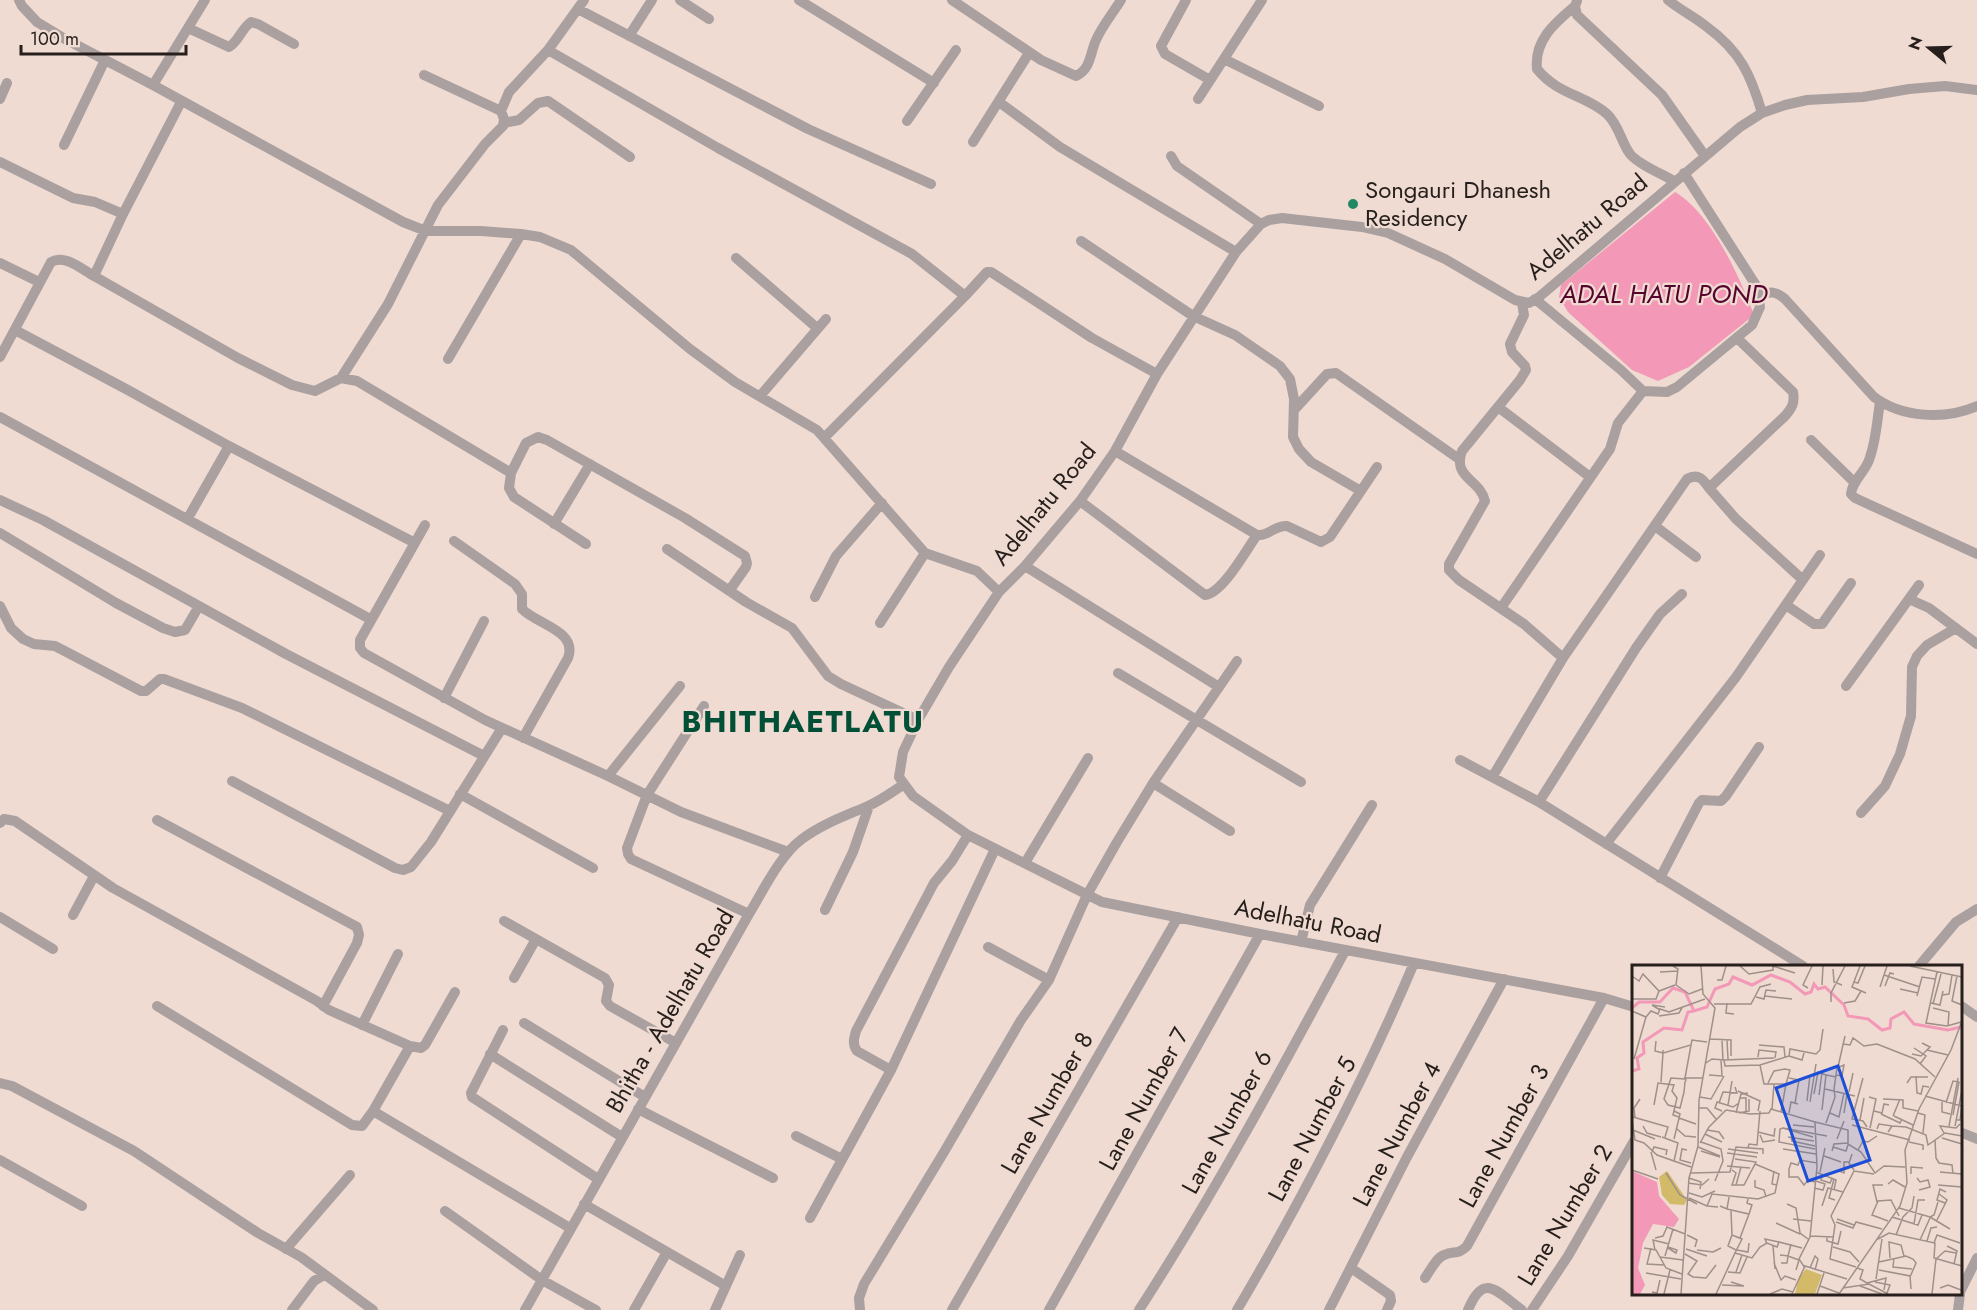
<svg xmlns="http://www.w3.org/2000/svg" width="1977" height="1310" font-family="Jost,sans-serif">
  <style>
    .water { fill: #f398b7 }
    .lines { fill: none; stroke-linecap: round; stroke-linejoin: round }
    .minor { stroke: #aaa0a0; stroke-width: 10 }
    .poi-dot { fill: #218863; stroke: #efdbd2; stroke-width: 2 }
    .labels { text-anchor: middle; stroke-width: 4.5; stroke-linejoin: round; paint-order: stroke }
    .poi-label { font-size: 24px; fill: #261f1b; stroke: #efdbd2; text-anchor: start }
    .street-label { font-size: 24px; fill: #261f1b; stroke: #efdbd2 }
    .water-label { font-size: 26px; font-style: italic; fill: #56042d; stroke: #efdbd2 }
    .district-label { font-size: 30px; font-weight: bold; letter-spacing: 1.5px; fill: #014f37; stroke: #efdbd2 }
    .inset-river { fill: none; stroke: #f398b7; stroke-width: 3 }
    .inset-road { fill: none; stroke: #9f9089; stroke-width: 1.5 }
    .view { fill: #1d4ed8; fill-opacity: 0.15; stroke: #1d4ed8; stroke-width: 3 }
    .inset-edge { fill: none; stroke: #261f1b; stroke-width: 3 }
  </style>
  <rect width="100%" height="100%" fill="#efdbd2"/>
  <!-- water -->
  <path class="water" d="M1675,192C1710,212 1740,277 1754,315L1689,367L1658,381L1632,370L1568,312L1559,297L1561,285Z"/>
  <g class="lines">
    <!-- minor -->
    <path class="minor" d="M19,0L22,6L37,22L65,39L153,85L403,222L426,231H481L521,234L540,237L571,250L690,349L735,382L817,430L925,553L977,571L999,592
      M680,0L709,19
      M799,0L934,83
      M952,0L1041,60L1076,76C1091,69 1090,53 1096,40C1102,26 1113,13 1121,0
      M1186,0L1161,46L1165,54L1210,80
      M1668,0C1680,10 1695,17 1707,27C1740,51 1751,75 1762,113
      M1577,1L1575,6L1577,15L1662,95L1705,156
      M1575,6C1555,23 1534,40 1537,69C1558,95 1586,95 1607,114C1619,125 1621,142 1630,154C1638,164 1662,174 1674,181
      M578,9L808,129L931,184
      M188,28L229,47C239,41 241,29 251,22L258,24L294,44
      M629,36L652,0
      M548,50L718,148L912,254L965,296L824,438
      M1224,59L1319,106
      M424,75L501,111
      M153,85L205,0
      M0,99L7,83
      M1198,99L1262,0
      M181,102L123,214L94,276L238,358L292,385L315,391L341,378L357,381L511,473L526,443L538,437L547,440L685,518L745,556L747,563L746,567L729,591
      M999,102L1060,147L1236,252
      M907,121L956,50
      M504,123L519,120L538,103L548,101L630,157
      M973,142L1029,53
      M64,145L105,60
      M1171,156L1177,166L1261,224
      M0,162L73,198L95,202L123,214
      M1081,241L1193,316L1235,335L1280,366L1290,379L1294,399L1293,437L1299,449L1311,462L1361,491
      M736,258L817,328
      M0,263L39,282
      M965,296L987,272H991L1092,338L1157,374
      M1759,296C1771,291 1775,291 1785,299L1874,397C1902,418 1945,420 1977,406
      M1522,303L1524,315L1510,344L1512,352L1525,366L1526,370L1520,380L1462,451C1452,478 1480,479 1485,501L1449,564V570L1459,580L1524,624L1563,658
      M15,330L126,389L229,446L415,543
      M1737,338L1793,392C1795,403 1792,408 1785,416L1709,488L1736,519L1803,580
      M0,357L51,262C65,254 81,269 94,276
      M448,359L521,234
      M341,378L388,304L438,205L485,144L503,126L504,119L501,111L509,92L548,50L584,0
      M1643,391L1667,392L1677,387L1752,325L1760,307L1757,287L1684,173
      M760,396L826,319
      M1880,402C1877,421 1876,442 1869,460C1865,472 1852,481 1851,494L1855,498L1977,554
      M1498,407L1590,477
      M1294,410L1327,374L1336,373L1459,459
      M0,417L370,619
      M1811,440L1855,483
      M1115,451L1257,535C1269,536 1275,525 1287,526L1321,542L1330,537L1377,467
      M511,473L509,488L514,497L586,544
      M0,500L43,520L286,654L484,756
      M1080,501L1205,595C1223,593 1246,550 1257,535
      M188,518L229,446
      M554,524L590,464
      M425,525L360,640V648L364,653L485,720L608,776L681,812L788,852
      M1655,526L1696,557
      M0,533L116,603L163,628L175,632L185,630L199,606
      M454,541L515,584L522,594V609C538,625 578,631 568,658L523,738
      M667,549L746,602L792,628L828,676L841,684L918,720
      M1025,566L1219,687
      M815,597L836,556L882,503
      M1909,599L1929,608L1977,644
      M1786,605L1814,624H1822L1851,583
      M0,606L11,628L23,639L34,644L55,646L141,691H146L160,679H164L242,708L450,811
      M1501,608L1610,449L1618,423L1643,391L1621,370L1535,299
      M880,623L925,553
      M1118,673L1301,782
      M1846,686L1919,585
      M444,698L484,621
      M704,706L647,795L627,848L628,854L631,859L749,914
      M1460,760L1539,802L1803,966
      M608,776L680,686
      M1493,776L1563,658L1687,479C1698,473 1703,479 1709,488
      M232,781L395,868L403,870L411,867L431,842L502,728
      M1153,783L1230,831
      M460,794L593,868
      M1539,802L1636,648L1660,614L1682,594
      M1861,813L1885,786L1900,754L1911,716L1912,667L1917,656L1927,645L1956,628
      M157,820L357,927L359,935L357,943L323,1006
      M0,823L4,819L15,821L113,888L317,1001L329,1010L410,1046
      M1606,844L1736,677L1820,555
      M1025,863L1088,758
      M1660,878L1699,803L1702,800L1721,801L1726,796L1759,747
      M825,910L853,852L869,806
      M73,915L94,876
      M0,917L53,949
      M504,921L605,978L609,985L606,1001L610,1006L676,1043
      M1301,942L1310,905L1372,805
      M988,947L1049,980
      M1919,966L1956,922L1977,909
      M514,978L536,939
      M455,992L425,1045L421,1048L410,1046L373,1111L570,1228
      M1960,1005L1977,1017
      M157,1006L352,1125L362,1126L373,1111
      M1634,1007L1604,998L1260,934L1102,902L968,835L913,796L899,777L903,752L918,720L949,667L999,592L1025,566L1080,501L1115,451L1157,374L1236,252L1261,224L1269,220L1282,218L1362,227L1388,233L1445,259L1515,300L1529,303L1539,297L1740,127L1762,113L1785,105L1807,100L1863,97L1909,89L1945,86L1977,90
      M524,1023L645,1097
      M362,1025L398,954
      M503,1030L471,1093L472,1097L598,1179
      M490,1054L622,1137
      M891,1070L857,1051C852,1044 854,1038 856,1031L934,883L952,861L968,835
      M0,1083L12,1086L134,1151L258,1233L301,1257L373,1310
      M638,1109L773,1178
      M1960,1132L1977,1139
      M796,1136L842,1159
      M0,1160L82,1206
      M584,1204L726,1286
      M445,1211L542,1280L596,1310
      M810,1218L891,1070L995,849
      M286,1249L350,1175
      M1351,1268L1390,1295L1391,1301L1387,1310
      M1425,1278C1430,1271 1436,1258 1444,1255C1454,1250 1457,1256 1467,1246L1604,998
      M1960,1292L1977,1258
      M292,1310L314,1281L324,1275
      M525,1310L749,914C763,891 780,855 802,839C822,824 845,816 868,806C880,801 892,792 903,785
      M634,1310L667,1252
      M715,1310L740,1255
      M860,1310L859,1298L864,1284L944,1152L1021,1020L1049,980L1087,895L1117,842L1153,783L1237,661
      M952,1310L1178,917
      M1049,1310L1260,934
      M1139,1310C1214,1194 1280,1072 1345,951
      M1237,1310C1269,1256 1299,1201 1328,1145C1359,1085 1388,1025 1414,963
      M1329,1310L1407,1157L1504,979
      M1468,1310C1484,1271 1497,1292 1522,1310
      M1532,1310L1568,1256L1634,1141
      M1958,1310L1960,1294"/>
  </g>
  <!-- markers -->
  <circle class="poi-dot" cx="1353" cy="204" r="6"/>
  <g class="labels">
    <!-- poi labels -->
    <g class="poi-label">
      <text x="1365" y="198">Songauri Dhanesh<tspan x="1365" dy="28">Residency</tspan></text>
    </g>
    <!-- street labels -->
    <g class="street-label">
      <text transform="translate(1587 227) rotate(-40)" y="8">Adelhatu Road</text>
      <text transform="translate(1044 504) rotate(-51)" y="8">Adelhatu Road</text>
      <text transform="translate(1308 921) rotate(11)" y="8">Adelhatu Road</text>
      <text transform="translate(670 1011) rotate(-60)" y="8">Bhitha - Adelhatu Road</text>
      <text transform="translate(1144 1099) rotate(-61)" y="8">Lane Number 7</text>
      <text transform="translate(1047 1103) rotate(-60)" y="8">Lane Number 8</text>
      <text transform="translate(1227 1122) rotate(-61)" y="8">Lane Number 6</text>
      <text transform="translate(1312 1129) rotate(-62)" y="8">Lane Number 5</text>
      <text transform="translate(1397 1134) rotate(-62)" y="8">Lane Number 4</text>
      <text transform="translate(1504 1136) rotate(-61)" y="8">Lane Number 3</text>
      <text transform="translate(1565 1215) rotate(-59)" y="8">Lane Number 2</text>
    </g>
    <!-- water labels -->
    <g class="water-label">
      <text x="1664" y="303">ADAL HATU POND</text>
    </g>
    <!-- district labels -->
    <g class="district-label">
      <text x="803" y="732">BHITHAETLATU</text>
    </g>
  </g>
  <!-- overview -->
  <g transform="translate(1632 965)">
    <rect width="330" height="330" fill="#efdbd2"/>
    <path d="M35,206L55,235L52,240L38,239L30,230L27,212ZM174,304L190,310L183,329H163L167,312Z" fill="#d2ba68"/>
    <path d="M0,206L25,217L27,231L47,254L42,262L21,259L11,278L6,303L13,320L8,329H0Z" fill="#f398b7"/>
    <path class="inset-river" d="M0,43L7,37H28L41,23L53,27L62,46L75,42L83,24L97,19L101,12L120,20L139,10L158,17L173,29L179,27L182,19L186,24L193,22L212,40L216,51L236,54L250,65L258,63L259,54L272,47L282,59L316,65L329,62M0,106L7,104L5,93L12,88L11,77L32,63L50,65L56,47L62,46"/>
    <path class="inset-road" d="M41,1L46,4L44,20L57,29L70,24M108,1L117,9L141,5V1L163,8M228,1L220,22L234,28M278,1L330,12M201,4L202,17L210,20M28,7L46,6M305,7L294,58L315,61L329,57M252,10L288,22M0,11L7,16L11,9L27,26L43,20M325,11L320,36L330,40M85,15H90L94,1M222,17L226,18L233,1M190,20L191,1M253,21L258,8L262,9M248,22L255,1M176,23L171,20L180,1M268,24L286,28M310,30L317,29L320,10M133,31L160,34M285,31L290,12L303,14M124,32L132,34L134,25L144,26M0,34H24L27,26M199,37V28L213,1M95,38L94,48L102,49M212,38L223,36L229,26M299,38L308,40L311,26M82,39H119L128,22L139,19M301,39L309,9M301,43L317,47L316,61M28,45L20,40L33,42M0,46L14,52L19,46L26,49L28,44L37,47L73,34M27,51L47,48L50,43M78,74L99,75V91M90,75L91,95M95,75L96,94M24,76L23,86L31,88V85M211,79L218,80L221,73L232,81L245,79L283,94L303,112M127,80L152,82L153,92M282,83L294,91L288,99M295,85L316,90M280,89L289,91L298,82L290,78M157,91L170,95L172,88M126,92L127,85L144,87L143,93M2,94L14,52M92,95L142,93M74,98L80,94L92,95L93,101L128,100L132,119H154L149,147M128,100L157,91L158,84L184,89L188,85L191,64M206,102L213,71M77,110L90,111L89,95M284,111L285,128L289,129L291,121L297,122M53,113L59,80M157,113L167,115L163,138M231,113L220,154L231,156L235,162M53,114L39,113L32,134L36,140L48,143L52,127L53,117L54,115L53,113H70M29,117L31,88L59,80L60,75L75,77M136,118L142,106L153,104L158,105L154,119M275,118L279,112H296M193,124L223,131M106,126L128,136L126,146M217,127L221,108M182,129L186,107L194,110M187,130L190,107M293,131L330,141M68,132L79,134L92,111M237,132L244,134L238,163M108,133H114V146M251,134L271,135V143L286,146M175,136L178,110M178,137L184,99M310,137V147L318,149M87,138L91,127L105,128L103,122M314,138L321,116L327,117L321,150M22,140L26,118L42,120L40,126L45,133L41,150L47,152M96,140L100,116M67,143H75L84,154M140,144L142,119M94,145L118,149L137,148L139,144L183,157M190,145L194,110L204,112M90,146L83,143L85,137L101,142L107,138M242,146L250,148L252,139L257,140M104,148L109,129L116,128M107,148L117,146V134M157,148L159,137L166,139M198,148L207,152L212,128M212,148L215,129M286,148L293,150L291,168M249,149L268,158L270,154M261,151L268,134M262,151L281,160M1,152L36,162L33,172M3,153L2,143L8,134M47,153L64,159M0,155L3,175L12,178L25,190L59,202M228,155L232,133M325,155H328L330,140M194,158L203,132L202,124L205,103L212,100L210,111L204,110M161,160L182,162M220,160L278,175M11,161L15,168L29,172M317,161L326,113M323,161L330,125M151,163L148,164L147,177L183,184M151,163L195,171M151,163L181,172M45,164L53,171L64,172M245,164L247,159L260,161M1,165L23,174M75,165L87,167L92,174M126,167L142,171L143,163M256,167L260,161L274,162L294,170L296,180L313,168L330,171M312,168L308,161L324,163L328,159M73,169L90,177M128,170L131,177L143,175M30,172L46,178L42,196M156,172L182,176M159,172L160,176L183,181M310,173L330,179M42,174L48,149L42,146M205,174L212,156M303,175L304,193L307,198L320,200L321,209M69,177L89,184L91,196L83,216M277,177L291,180V185M68,178L77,162L94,145M66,182L88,191M201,182L214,186L216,180M116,183L117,179L125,180L128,146M96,184L126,188M151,184L184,189M55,185L50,184L48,195L59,198M226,185L231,176L236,177L245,171M69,186L88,192M200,186L202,179L216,178M19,187L24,205M20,187L22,182L35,185L34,190M95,188L125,192M220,189L217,198L222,205M192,191L209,197M95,201L118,203M0,205L26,214M100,205L104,208L100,220H112L124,197L103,194M142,206L140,219L145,220M207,206L212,208V197H217M184,207L204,215L202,225M188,207L193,183M308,207L330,209M34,208L48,230L65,239M59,208L98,207L104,182L131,184V189M279,209V202L291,203M190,210L189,215L198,218L200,214M57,213L69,217L68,224M285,213L288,217L296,215L298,222L287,225M202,214L197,233L203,235M123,215V222L132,225L134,232M183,217L176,215L172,220L166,212H157V204L159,198L166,200L168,195L185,198M56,218L70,220L77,214M256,219L261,215L273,222M104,220L109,202M306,220L330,222M182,223L191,225L193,219L184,216M57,228L70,232L83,226M57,233L75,241L86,242M245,237L241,220H251M313,238L305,235L308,224L314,227M155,239L164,243L168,268L176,274M75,241L80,229L126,234L143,228L147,209L123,199M88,241L95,244L97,232M190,241L196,223L211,227M267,243L298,252L302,250L306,237M95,244L117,249L120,240L115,238L116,234M99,246L100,270M260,252L286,260L290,250M298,252L318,264M161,254L179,256M205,254L222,260M305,255L315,235L307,229M256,256L240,250L246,236L259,235L267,251M204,257L221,263L224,257L250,264M144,258L168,269M282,259L286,235H293M55,270L65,275L63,282M264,270L271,252L280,243L282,231M178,271L202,272M195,272V276L206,279L209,266M23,273L31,271L35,262L53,269M108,273L117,249M246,274L257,268L303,278L302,293L330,301M288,275L298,253M295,276L299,263L305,262M302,278L305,270L328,278M135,279L133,274L147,277M141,281L143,304M315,281L325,286L322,299M201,282L218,287L227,297M12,283L24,285L34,303L50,309M19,283L15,299L32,300M36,283L44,288L45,285L36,282M54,284L75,291M23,285L21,275L37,279M65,285L81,287L89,283M105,285L116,287L117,278M103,288L110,274L100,270L96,281L104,285M53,289L65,296L56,309L61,312L74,313L84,300M148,290L156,291L159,279M33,291L41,264M28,292L51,295M258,293L257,277L269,280L272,291M262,293L261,302L280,304M304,294L313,286L324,288M247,297L274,291L281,294L284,298L278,312M142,298L149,315L153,311L164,315M149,298H155L156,291L167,295L164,305M224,302L198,294L203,260L199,251L222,206L242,209M173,303L167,294L178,272L185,202L183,157L216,165V179L229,187L243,208L252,201L273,202M178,303L183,291L186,294L183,305M225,303L231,305L228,314L235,318M247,305L278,311L279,324M96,307L108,308L115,292M104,307L110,290M14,308L49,314M244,314L250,274M243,317L258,320L255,328M235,318L254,313L252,325M90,320L112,321L99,317M188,321L207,328M228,321L250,329M211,323L237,319L256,329M308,323L316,320L329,325M20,327L25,328L28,315M32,329L38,305M49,329L57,213L66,181L67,135L83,43L71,29L69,1M84,329L103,288L120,293L128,282L135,278L145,282L147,277L170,283M138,329L150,324L161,327M160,329L173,301L215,314M185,329L192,308M207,329L268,241L275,218L273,185L287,144L319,85L330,56M300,329L304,294"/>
    <path class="view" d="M206,101L238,195L176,216L144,123Z"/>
    <rect width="330" height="330" class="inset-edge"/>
  </g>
  <!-- north arrow -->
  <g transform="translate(1929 48) rotate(289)" stroke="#efdbd2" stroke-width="4.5" paint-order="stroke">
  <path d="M0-4.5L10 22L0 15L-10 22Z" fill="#261f1b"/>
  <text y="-9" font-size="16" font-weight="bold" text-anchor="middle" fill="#261f1b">N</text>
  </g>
  <!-- scale -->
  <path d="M21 45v9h165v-9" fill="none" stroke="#261f1b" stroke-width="3"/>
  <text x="30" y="45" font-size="18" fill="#261f1b" stroke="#efdbd2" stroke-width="4.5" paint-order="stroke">100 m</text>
</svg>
